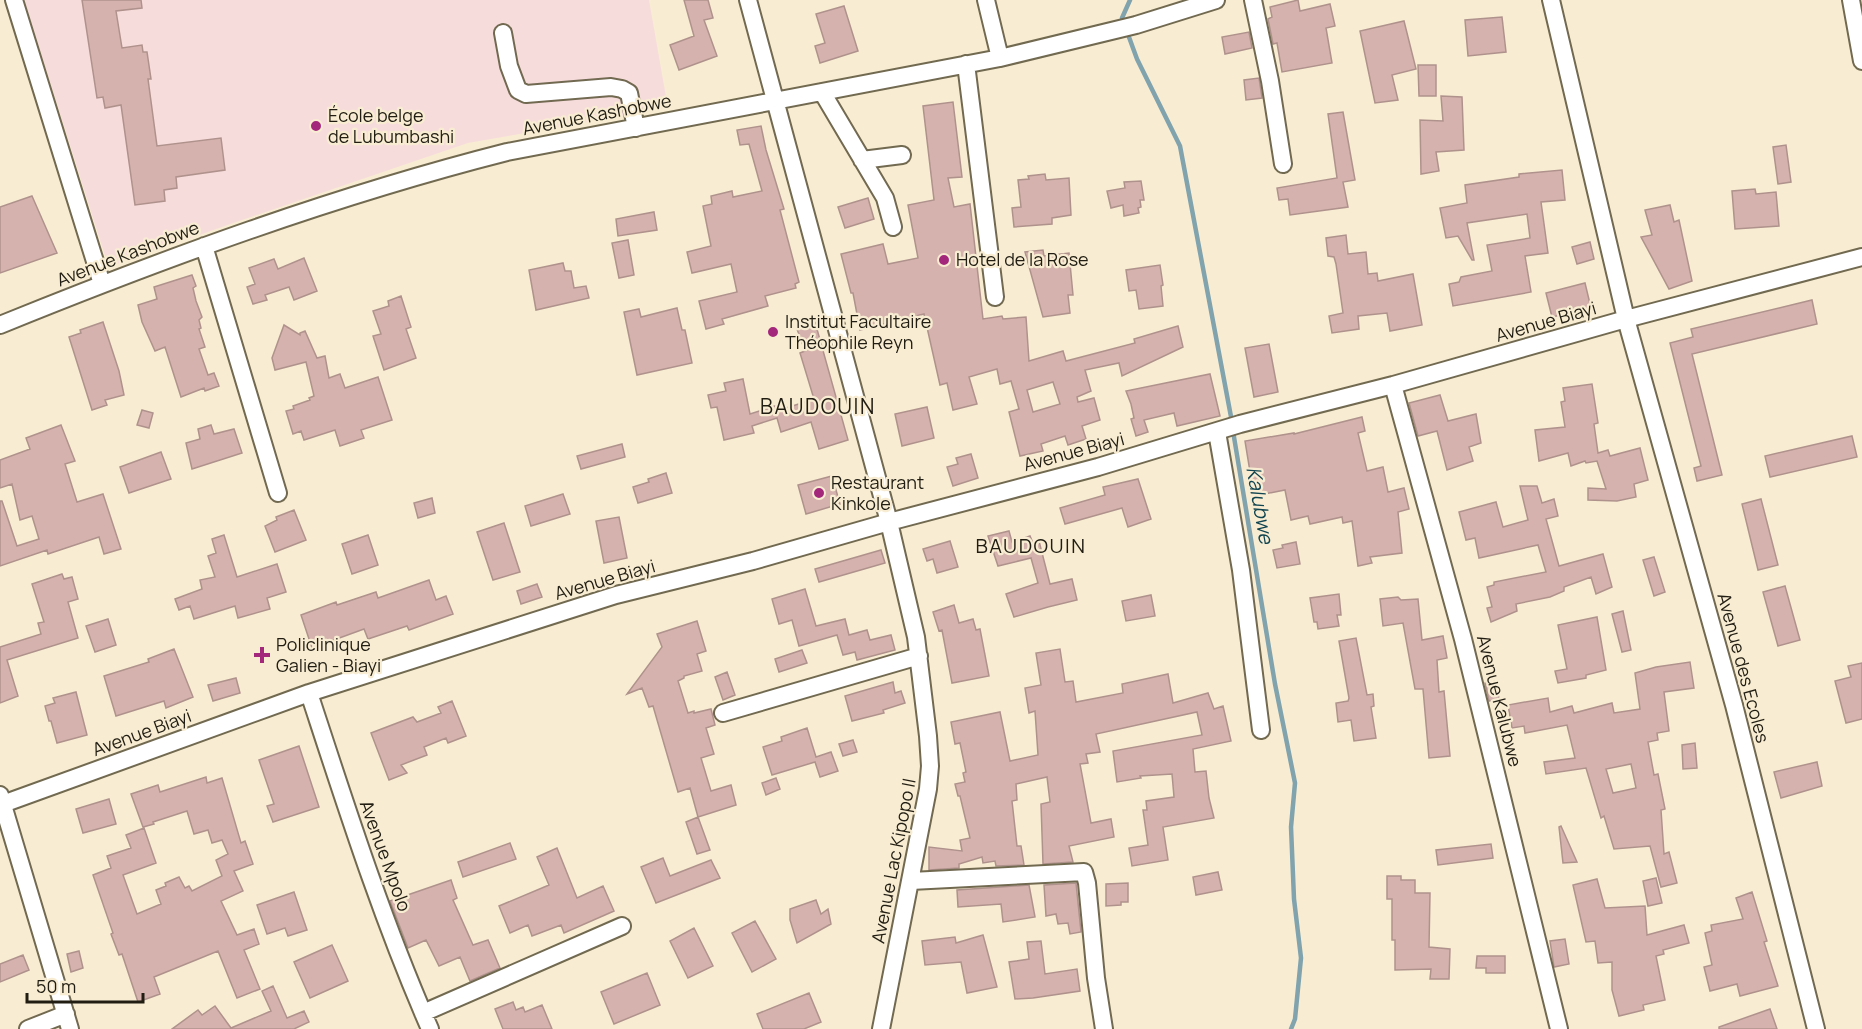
<svg xmlns="http://www.w3.org/2000/svg" width="1862" height="1029" font-family="Manrope,sans-serif">
  <style>
    .education { fill: #f7dcdc }
    .lines { fill: none; stroke-linecap: round; stroke-linejoin: round }
    .stream { stroke: #80a3ad; stroke-width: 4.5 }
    .building { fill: #d5b2ad; stroke: #b0928d; stroke-width: 1.5; fill-rule: evenodd }
    .minor-casing { stroke: #726951; stroke-width: 20 }
    .minor { stroke: #fff; stroke-width: 16 }
    .poi-dot { fill: #a3287c; stroke: #f8edd2; stroke-width: 2 }
    .labels { text-anchor: middle; stroke-width: 4.5; stroke-linejoin: round; paint-order: stroke }
    .street-label { font-size: 18px; fill: #211d13; stroke: #f8edd2 }
    .poi-label { font-size: 18px; fill: #211d13; stroke: #f8edd2; text-anchor: start }
    .water-label { font-size: 20px; font-style: italic; fill: #104450; stroke: #f8edd2 }
    .neighbourhood-label { font-size: 20px; letter-spacing: 1.5px; fill: #211d13; stroke: #f8edd2 }
    .quarter-label { font-size: 21px; letter-spacing: 1.5px; fill: #211d13; stroke: #f8edd2 }
  </style>
  <rect width="100%" height="100%" fill="#f8edd2"/>
  <!-- education -->
  <path class="education" d="M24,0H649L668,108L468,143L239,221L117,264L106,259Z"/>
  <g class="lines">
    <!-- stream -->
    <path class="stream" d="M1130,0L1122,18L1137,59L1180,146L1232,422
      M1233,431L1275,684L1295,783L1291,827L1294,899L1301,958L1295,1019L1291,1029"/>
  </g>
  <!-- building -->
  <path class="building" d="M82,0H141L142,8L116,11L122,48L142,45L143,52H147L151,79H148L157,146L221,138L225,170L176,177L177,188L164,190L165,201L135,205L121,105L105,108L103,97L97,98Z
    M684,0H708L713,18L704,20L717,56L679,70L670,45L694,36Z
    M1298,0L1300,11L1330,4L1335,26L1326,28L1332,63L1282,72L1277,43L1273,44L1268,19L1272,17L1270,7Z
    M844,6L858,51L820,63L815,46L825,43L816,14Z
    M1502,17L1506,52L1468,56L1465,20Z
    M1404,21L1416,69L1392,75L1398,100L1375,103L1360,31Z
    M1249,32L1252,48L1225,54L1222,37Z
    M1418,65H1436V96H1419Z
    M1259,78L1262,98L1246,100L1244,80Z
    M1441,96L1462,97L1464,150L1436,152L1439,171L1421,174L1420,120L1443,121Z
    M953,102L962,177L948,178L954,207L970,204L983,319L1002,316L1003,319L1026,317L1029,361L1063,351L1066,361L1135,343L1134,339L1178,326L1183,347L1122,376L1119,363L1085,370L1091,391L1077,397L1078,402L1094,398L1100,420L1082,426L1086,439L1068,445L1065,436L1041,444L1043,451L1020,456L1009,412L1019,409L1011,381L1000,384L997,369L969,377L977,404L953,410L947,383L940,385L924,314L860,330L853,293H851L841,254L883,244L888,264L918,258L908,205L934,200L923,106ZM1053,382L1060,404L1033,412L1027,390Z
    M1343,112L1355,180L1343,182L1348,207L1290,215L1288,199L1279,200L1277,188L1337,178L1328,114Z
    M761,126L766,150L784,209L780,210L799,282L795,284L796,288L765,296L768,306L722,319L724,324L706,329L699,301L737,292L731,264L692,273L687,252L711,246L703,206L712,204L711,196L732,191L733,197L762,191L749,144L740,145L737,130Z
    M1786,145L1791,182L1778,184L1773,147Z
    M1562,170L1565,200L1541,202L1548,253L1525,256L1531,292L1453,306L1449,284L1459,282L1461,277L1492,271L1487,245L1530,238L1527,214L1467,223L1474,260H1472L1458,236L1446,238L1440,208L1467,203L1465,185L1519,177V174Z
    M1045,174L1046,180L1069,178L1071,215L1052,218V224L1014,227L1012,208L1021,207L1018,180L1029,179L1028,176Z
    M1141,181L1144,200H1140L1141,207L1138,208L1139,213L1124,216L1123,205L1111,208L1107,191L1125,188L1124,182Z
    M1755,189L1756,194L1776,192L1779,226L1735,229L1732,191Z
    M32,196L57,253L0,273V207Z
    M868,198L874,219L845,228L838,207Z
    M1670,205L1674,222L1679,220L1692,281L1669,289L1641,237L1652,235L1645,210Z
    M654,212L657,230L618,236L616,219Z
    M1346,235L1348,254L1366,252L1368,274L1377,273L1378,281L1413,274L1422,325L1390,331L1387,313L1358,316L1359,329L1332,333L1329,316L1343,313L1336,264L1334,257L1328,256L1326,238Z
    M628,240L634,275L619,278L612,243Z
    M1590,242L1594,259L1577,264L1572,247Z
    M1043,250L1044,256L1069,253L1073,295H1068L1070,313L1043,317L1025,252Z
    M304,258L317,291L294,300L289,287L265,295L267,300L253,304L247,287L255,284L249,268L274,259L278,269Z
    M563,263L565,271H571L574,288L586,286L589,298L536,310L529,270Z
    M1160,265L1163,285L1161,286L1163,306L1139,309L1136,290L1129,291L1126,270Z
    M192,275L196,286L193,288L196,301L202,317L199,320L201,328L199,329L205,347L199,349L208,375L214,373L219,386L205,391L204,388L181,397L165,347L155,351L142,322L138,305L157,299L154,287Z
    M1585,283L1591,308L1552,317L1546,293Z
    M401,296L411,327L406,329L416,358L384,370L373,336L381,334L373,311L389,306L388,301Z
    M1812,300L1817,324L1692,354L1722,475L1697,481L1694,468L1701,466L1670,343L1693,337L1691,329Z
    M677,308L682,330H685L692,363L637,375L624,312L639,309L641,317Z
    M103,322L119,371L124,395L105,400L107,405L92,410L69,337L81,333L80,330Z
    M815,322L848,440L819,449L811,422L781,432L777,418L752,426L754,433L724,440L717,407L711,408L708,395L726,391L724,383L743,379L750,414L775,406L777,411L814,399L800,353L805,351L797,329Z
    M284,325L300,335V333L305,331L317,358L325,356L329,378L340,374L345,388L378,377L392,420L361,430L364,438L340,446L335,430L304,440L301,431L293,434L286,411L294,409L293,406L310,400L309,398L314,396L306,362L275,370L272,358Z
    M1269,344L1278,392L1254,397L1245,348Z
    M1210,374L1220,416L1177,426L1174,413L1144,420L1148,432L1136,436L1131,419L1134,418L1131,404L1126,391Z
    M1592,384L1598,423L1594,424L1598,453L1608,450L1610,456L1640,448L1648,480L1634,484L1636,497L1617,501L1588,500V488L1606,489L1597,461L1586,463L1585,461L1571,466L1568,453L1539,461L1535,430L1565,427L1561,402L1565,401L1563,388Z
    M1440,395L1448,421L1476,414L1481,443L1469,447L1473,461L1447,470L1437,431L1418,436L1409,403Z
    M927,407L934,438L902,446L895,414Z
    M142,410L153,413L149,428L137,425Z
    M1362,417L1365,431L1358,433L1367,471L1383,467L1388,492L1404,488L1409,509L1398,512L1402,553L1370,557L1372,563L1358,566L1352,521L1343,523L1342,517L1310,524L1308,516L1291,520L1285,490L1254,496L1245,441L1294,433V434Z
    M61,425L75,461L65,464L77,502L103,494L121,549L104,554L99,537L48,554L47,550L0,566V501H2L17,546L39,539L32,516L20,520L12,484L0,488V460L30,449L26,438Z
    M211,425L214,434L234,429L242,453L192,469L186,443L200,439L198,429Z
    M1852,436L1857,457L1770,477L1765,456Z
    M622,444L625,457L581,469L577,456Z
    M161,452L171,479L129,493L120,467Z
    M971,454L978,478L953,486L947,467L958,464L956,458Z
    M666,473L672,493L638,503L633,487L649,482L648,479Z
    M832,476L840,504L806,514L798,485Z
    M1138,479L1151,519L1128,527L1122,508L1065,524L1060,508L1105,495L1103,487Z
    M1520,486H1537L1542,503L1554,499L1558,516L1546,519L1559,566L1603,554L1612,587L1596,594L1591,577L1564,587V591L1550,597L1516,604L1517,611L1491,622L1487,608L1492,607L1487,587L1494,585V582L1546,572L1538,545L1479,558L1475,538L1466,540L1459,512L1496,502L1503,527L1528,520Z
    M563,494L570,514L531,526L525,506Z
    M432,498L435,513L418,518L414,503Z
    M1761,499L1778,565L1758,570L1742,504Z
    M294,510L306,540L275,552L265,526L277,520L276,517Z
    M619,517L627,558L604,563L596,521Z
    M504,523L520,572L493,580L477,532Z
    M1009,531L1012,542L1030,536L1033,543L1039,541L1050,584L1072,579L1077,600L1048,607L1014,617L1006,594L1038,583L1031,558L998,566L988,536Z
    M224,535L237,577L277,564L286,592L267,598L270,609L238,618L235,606L194,619L190,606L179,610L175,599L202,589L200,580L215,577L208,556L216,553L212,539Z
    M368,535L378,565L352,574L342,544Z
    M950,541L958,567L937,573L933,559L927,561L923,549Z
    M1296,542L1300,564L1277,568L1273,550L1283,548L1282,545Z
    M881,550L885,563L819,582L815,569Z
    M1654,557L1665,592L1654,596L1643,560Z
    M62,574L64,579L72,577L78,599L68,602L78,638L7,660L18,696L0,703V647L41,634L38,623L44,622L32,584Z
    M429,580L436,600L446,596L453,614L409,630L407,626L368,639L364,629L312,648L301,615L336,602L337,605L376,592L378,598Z
    M537,584L542,597L521,604L517,591Z
    M1785,586L1800,640L1778,646L1763,592Z
    M805,589L816,626L845,619L849,635L867,630L870,640L891,635L895,650L857,660L855,652L843,655L837,635L799,646L792,620L779,624L772,599Z
    M1339,594L1341,615H1337L1339,626L1318,629L1317,622H1314L1310,598Z
    M1151,595L1155,616L1126,621L1122,601Z
    M1398,597L1401,600L1418,599L1422,640L1443,636L1447,658L1437,660L1439,692L1444,691L1450,756L1429,758L1423,689H1415L1403,623L1383,626L1380,599Z
    M954,605L959,623L973,619L976,630L980,629L989,676L952,683L942,630L939,631L933,612Z
    M1623,611L1631,650L1622,652L1612,614Z
    M1597,617L1606,670L1586,675V678L1558,683L1555,671L1567,669L1558,625Z
    M108,619L116,645L95,652L86,626Z
    M697,621L706,651L697,654L702,671L684,676V678L678,681L688,713L694,711V713L711,709L715,725L706,728L714,754L701,758L711,791L731,785L736,805L698,817L690,788L678,792L653,706L649,707L642,688L627,694L662,647L657,634Z
    M1356,638L1367,695L1373,694L1374,706L1371,707L1376,738L1354,741L1351,720L1338,722L1336,703L1348,701L1349,698L1339,641Z
    M174,649L193,697L166,708L164,701L116,716L104,676L149,662L148,659Z
    M1060,649L1065,682L1073,681L1076,702L1123,693L1122,684L1168,674L1173,703L1208,693L1214,709L1223,706L1231,741L1193,749L1195,772L1206,771L1209,798L1214,818L1163,827L1168,860L1132,866L1129,848L1148,845L1143,810H1147L1146,801L1174,797L1172,774L1140,776L1141,778L1117,782L1113,751L1202,735L1197,712L1096,734L1100,752L1086,754L1088,763L1080,764L1091,823L1111,819L1114,837L1069,846L1073,862L1043,864L1041,804L1050,802L1047,777L1016,784L1017,800L1012,801L1017,846H1021L1024,865L996,866L995,861L983,863L982,857L959,864V868L929,870V847L962,851L960,840L970,838L960,796H958L955,784L965,782L963,773L966,772L960,743L955,744L951,722L1000,712L1010,761L1038,755L1035,711L1029,713L1025,688L1041,685L1036,653Z
    M802,650L807,663L779,672L775,659Z
    M1690,662L1694,688L1664,692L1669,731L1657,733L1658,740L1648,742L1654,775L1658,774L1665,809L1661,810L1664,854L1669,852L1677,883L1661,887L1650,846L1614,849L1604,816L1601,818L1586,768L1546,774L1544,762L1575,758L1567,725L1525,733L1524,726L1512,728L1508,705L1548,698L1550,712L1572,706L1574,713L1612,703L1614,713L1640,709L1635,673L1656,667ZM1631,764L1636,788L1613,793L1606,769Z
    M1862,663V719L1846,723L1835,681L1851,677L1848,666Z
    M727,672L735,695L723,700L715,677Z
    M236,678L240,693L213,701L208,685Z
    M1496,681L1499,699L1489,701L1485,683Z
    M893,682L895,693L901,691L905,703L883,710L884,713L852,721L845,696Z
    M76,692L87,735L57,743L51,721H49L45,706L55,703L53,698Z
    M452,701L466,736L448,743L446,738L424,747L427,755L401,765L407,773L389,780L371,733L413,717L417,722L441,713L438,707Z
    M807,728L816,757L831,752L838,771L820,777L815,762L772,775L763,747L782,741L781,737Z
    M853,740L857,752L843,756L839,744Z
    M1695,743L1697,768L1683,769L1682,745Z
    M299,746L319,807L273,822L267,806L274,804L259,760Z
    M1817,762L1822,786L1781,798L1774,772Z
    M206,777L207,783L222,778L241,843L245,841L253,864L234,871L243,891L221,901L237,935L254,929L259,944L244,950L260,989L237,998L218,951L154,977L160,994L138,1002L122,954L119,955L111,934L113,933L93,875L111,868L107,856L131,848L126,835L144,828L156,863L123,875L137,914L161,904L156,890L166,886L165,883L179,877L185,888L189,886L192,891L222,876L216,860L228,854L222,840L212,843L208,830L194,834L187,811L153,822L154,824L143,827L131,794L158,785L160,792Z
    M776,778L780,789L766,795L762,783Z
    M109,799L116,824L83,833L76,809Z
    M698,817L710,850L697,854L686,822Z
    M1561,826L1577,862L1563,863L1559,827Z
    M510,843L516,859L463,877L458,862Z
    M1491,844L1493,858L1438,865L1436,850Z
    M557,848L577,898L603,886L614,911L564,933L561,925L532,936L528,925L510,933L499,906L549,885L537,857Z
    M663,858L670,876L711,860L720,878L656,903L641,867Z
    M1218,872L1222,890L1196,895L1193,877Z
    M1387,876H1401V880H1415V893H1430L1429,947L1450,949L1449,979H1430L1431,969L1395,970V940H1392V899H1387Z
    M1656,878L1662,903L1648,906L1643,881Z
    M1597,879L1605,908L1645,906L1647,935L1684,925L1689,943L1663,950L1664,954L1656,956L1665,1000L1643,1005L1644,1010L1619,1016L1612,990V962L1598,963L1595,941L1586,942L1573,885Z
    M451,880L457,898L453,900L473,945L488,940L500,968L470,981L460,957L439,966L426,940L408,948L390,901Z
    M1076,883L1081,932L1070,934L1068,923L1058,924L1056,914L1046,916L1044,885Z
    M1128,883V902H1121V905L1106,906V884Z
    M1029,885L1035,917L1003,922L1001,904L958,907L957,890Z
    M294,892L307,930L288,936L285,928L267,934L257,905Z
    M1752,892L1767,941L1764,942L1778,986L1740,996L1737,984L1710,991L1704,967L1712,965L1705,933L1712,931L1711,925L1743,919L1736,898Z
    M816,900L821,914L828,909L831,924L797,943L790,920V909Z
    M755,921L776,959L752,972L732,933Z
    M694,928L713,966L688,978L670,941Z
    M983,935L997,987L967,993L961,962L925,965L922,941L955,937L956,943Z
    M1565,939L1569,964L1554,967L1550,941Z
    M1041,941L1045,974L1077,969L1080,991L1033,998L1015,999L1009,962L1029,959L1027,942Z
    M332,945L348,981L310,998L294,962Z
    M79,951L83,968L71,972L67,954Z
    M23,955L29,970L0,982V964Z
    M1477,956H1505V973H1486V968H1476Z
    M647,973L660,1005L614,1024L601,992Z
    M273,986L287,1018L304,1011L309,1022L294,1029H172L198,1010L202,1015L215,1006L231,1028L271,1011L262,991Z
    M809,993L821,1022L804,1029H763L757,1014Z
    M513,1002L516,1010L523,1007L525,1012L542,1005L552,1029H503L495,1009Z
    M1770,1009L1777,1029H1719V1027Z"/>
  <g class="lines">
    <defs>
      <path id="minor" d="M14,0L102,284
        M748,0L889,522L916,637L928,736L930,766L928,789L881,1029
        M986,0L1000,58
        M1253,0L1270,81L1283,164
        M1551,0L1626,319L1734,705L1816,1029
        M1851,0L1862,61
        M503,33L509,66L518,90L526,94L611,87L622,89L629,93L636,128
        M966,64L995,297
        M822,92L885,198L893,227
        M862,160L902,155
        M204,246L278,493
        M0,325C165,258 334,196 507,152L1000,58L1136,25L1216,0
        M1393,385L1463,639L1559,1029
        M1217,432L1241,570L1261,730
        M309,693C346,806 382,920 430,1029
        M723,713L919,656
        M0,795L70,1029
        M0,805L309,693L616,595L753,561L889,522L1098,467L1240,424L1393,385L1626,319L1862,257
        M911,881L1084,872L1087,883L1096,978L1104,1029
        M423,1013L622,926
        M28,1029L66,1014"/>
    </defs>
    <!-- minor casing -->
    <use href="#minor" class="minor-casing"/>
    <!-- minor -->
    <use href="#minor" class="minor"/>
  </g>
  <!-- markers -->
  <g class="poi-dot">
    <circle cx="316" cy="126" r="6"/>
    <circle cx="944" cy="260" r="6"/>
    <circle cx="773" cy="332" r="6"/>
    <circle cx="819" cy="493" r="6"/>
    <path d="M259 646h6v6h6v6h-6v6h-6v-6h-6v-6h6z"/>
  </g>
  <g class="labels">
    <!-- street labels -->
    <g class="street-label">
      <text transform="translate(597 115) rotate(-11)" y="6">Avenue Kashobwe</text>
      <text transform="translate(128 254) rotate(-21)" y="6">Avenue Kashobwe</text>
      <text transform="translate(1546 322) rotate(-16)" y="6">Avenue Biayi</text>
      <text transform="translate(1074 452) rotate(-15)" y="6">Avenue Biayi</text>
      <text transform="translate(605 580) rotate(-16)" y="6">Avenue Biayi</text>
      <text transform="translate(1743 668) rotate(75)" y="6">Avenue des Ecoles</text>
      <text transform="translate(1499 701) rotate(76)" y="6">Avenue Kalubwe</text>
      <text transform="translate(142 733) rotate(-20)" y="6">Avenue Biayi</text>
      <text transform="translate(385 856) rotate(70)" y="6">Avenue Mpolo</text>
      <text transform="translate(894 861) rotate(-79)" y="6">Avenue Lac Kipopo II</text>
    </g>
    <!-- poi labels -->
    <g class="poi-label">
      <text x="328" y="122">École belge<tspan x="328" dy="21">de Lubumbashi</tspan></text>
      <text x="956" y="266">Hotel de la Rose</text>
      <text x="785" y="328">Institut Facultaire<tspan x="785" dy="21">Théophile Reyn</tspan></text>
      <text x="831" y="489">Restaurant<tspan x="831" dy="21">Kinkole</tspan></text>
      <text x="276" y="651">Policlinique<tspan x="276" dy="21">Galien - Biayi</tspan></text>
    </g>
    <!-- water labels -->
    <g class="water-label">
      <text transform="translate(1260 505) rotate(80)" y="7">Kalubwe</text>
    </g>
    <!-- neighbourhood labels -->
    <g class="neighbourhood-label">
      <text x="1031" y="553">BAUDOUIN</text>
    </g>
    <!-- quarter labels -->
    <g class="quarter-label">
      <text x="818" y="414">BAUDOUIN</text>
    </g>
  </g>
  <!-- scale -->
  <path d="M27 993v9h116v-9" fill="none" stroke="#211d13" stroke-width="3"/>
  <text x="36" y="993" font-size="18" fill="#211d13" stroke="#f8edd2" stroke-width="4.5" paint-order="stroke">50 m</text>
</svg>
